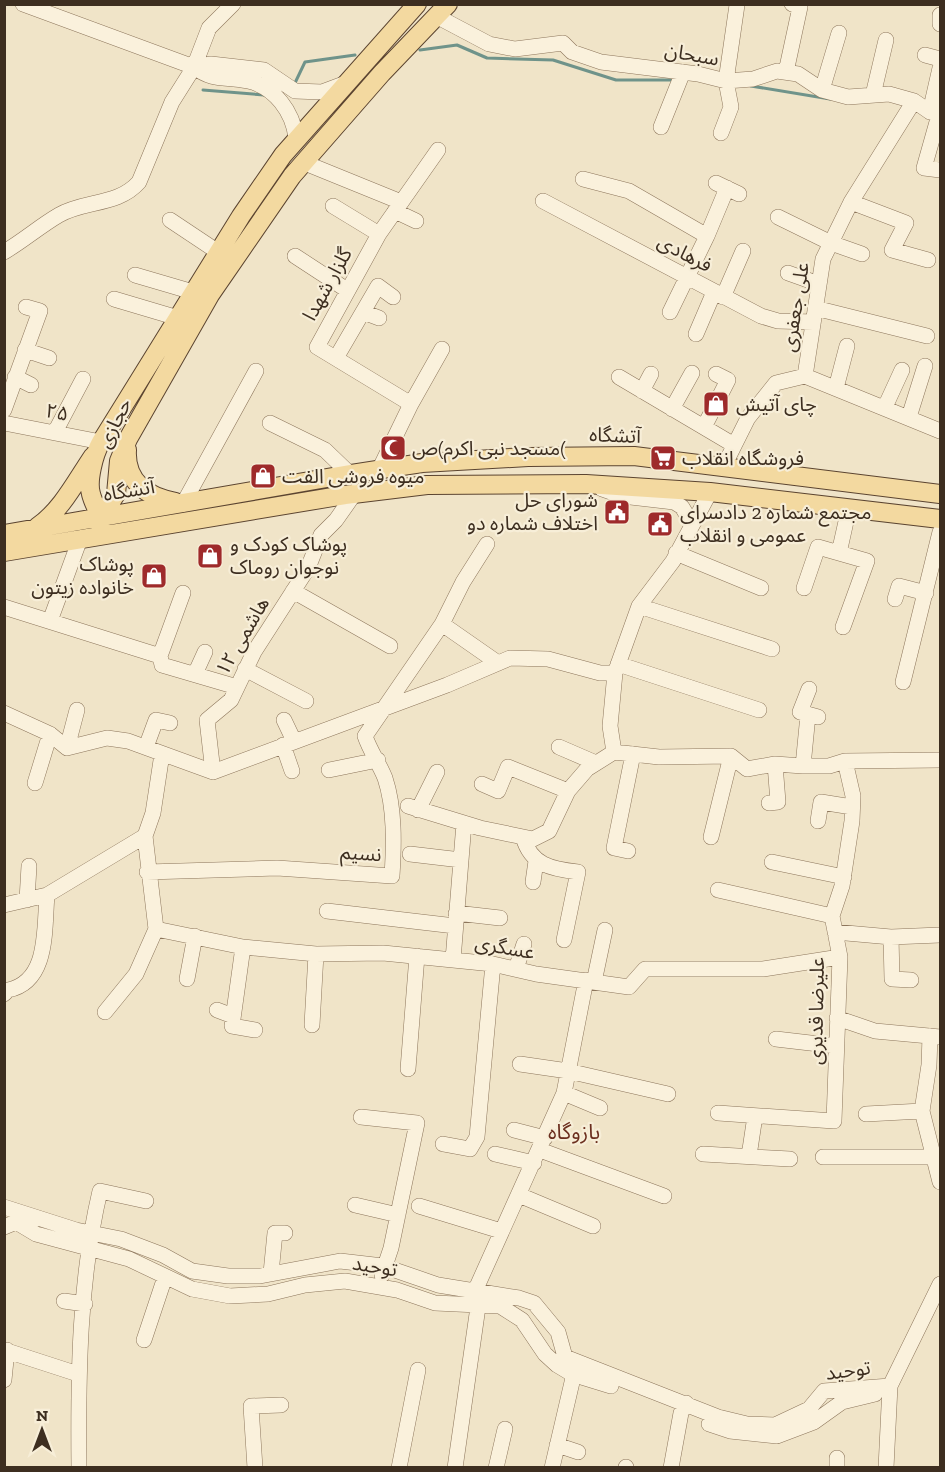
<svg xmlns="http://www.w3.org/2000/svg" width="945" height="1472" font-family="'Zilla Slab','Noto Sans Arabic',serif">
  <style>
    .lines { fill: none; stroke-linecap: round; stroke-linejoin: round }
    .stream { stroke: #6f938a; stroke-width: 3 }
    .minor-casing { stroke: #8d765c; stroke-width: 16 }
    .major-casing { stroke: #5b4430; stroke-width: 20 }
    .minor { stroke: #faf1dc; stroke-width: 15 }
    .major { stroke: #f3d9a0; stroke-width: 18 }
    .labels { text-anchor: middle; stroke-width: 4.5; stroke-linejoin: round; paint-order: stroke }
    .street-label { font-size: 20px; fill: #3d2e20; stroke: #f7eed8 }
    .poi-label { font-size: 20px; fill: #3d2e20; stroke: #f7eed8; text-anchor: start }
    .neighbourhood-label { font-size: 21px; fill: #6b2e1e; stroke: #f7eed8 }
  </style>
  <rect width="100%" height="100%" fill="#f0e4c8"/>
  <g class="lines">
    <!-- stream -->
    <path class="stream" d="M420,50L457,45L487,58L553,60L616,80H676
      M294,85L305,62L355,55
      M751,86L830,99
      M203,90L264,95"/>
    <defs>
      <path id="minor" d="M23,4L194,67C214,82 225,76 248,81C275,87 293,112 296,138
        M940,15V24
        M438,17L489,44L515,49L563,43L572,52L601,62L698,74L726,81L753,79L777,71L798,74L822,90L848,97L889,94L914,101L930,112L940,114
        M925,55L940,59
        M194,67L211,64L264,70L295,91L322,92L346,83
        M786,72L800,7L792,4
        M822,90L839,33
        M873,95L886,40
        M930,112L940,68
        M937,122L924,168L940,170
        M661,127L683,72
        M721,133L731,107L726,81L737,5
        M305,163L401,202
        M583,179L629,191L707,236L670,312
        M716,183L739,194
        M543,201L761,316L778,321L813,322
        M851,202L906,223L892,250L928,260
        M333,206L379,234
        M395,211L416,221
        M778,217L831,243L862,254
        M170,220L218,252
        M707,236L727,188
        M4,252C23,241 40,226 59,215C85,200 118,206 139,182L172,102L194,67L209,28L233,4
        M295,256L347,290
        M788,273L819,284
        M135,275L193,292
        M723,297L743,251
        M114,299L178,318
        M815,308L927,336
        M363,312L379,318
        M696,334L714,292
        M25,350L49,358
        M336,358L378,286L393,297
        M805,376L940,431
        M15,377L31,385
        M619,377L734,445
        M836,388L847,346
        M642,391L651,374
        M411,404L442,349
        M885,407L902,370
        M672,409L692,373
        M4,410L40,311L26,307
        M909,417L925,366
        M4,423L101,442
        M270,423L325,450L350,474
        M704,427L728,380L716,374
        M55,432L83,379
        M723,468L748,418L776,383L805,376L823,259L851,202L914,101
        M379,470L411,404L317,347L379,234L438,150
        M602,489L622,496L674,502L682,507L692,524
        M183,504L256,371
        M676,553L761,588
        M804,588L818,547L839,553
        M293,591L390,646
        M895,599L899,586L926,593
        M639,606L772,649
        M4,607L160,656L162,665L237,687
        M50,621L80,539
        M442,624L498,663
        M843,627L867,561L839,553L849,508
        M160,656L183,593
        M618,664L759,710
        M245,669L306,701
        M195,674L205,652
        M903,682L940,532
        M809,689L800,712L818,717
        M4,713L50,734L67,748L107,738L128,741L213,772L447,685L510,658L548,659L600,673H615
        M284,720L294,741
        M283,745L292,771
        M146,747L156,720L170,723
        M559,747L596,763
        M67,748L77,710
        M614,752L659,757L731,756L747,769L775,764L803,766H829L845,761L940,760
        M614,752L610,726L615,673L639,606L673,561L710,492
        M803,766L808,715
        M329,770L378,760
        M213,772L207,720L231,700L254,652L308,568L321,535L336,520L355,493
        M35,783L50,734
        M482,784L498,791L508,767L568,791
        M769,803L778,802L775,764
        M408,806L480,828L533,839L549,831L568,791L587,769L614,752
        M418,810L437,772
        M818,821L821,802L852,807
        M523,837C531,865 551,869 578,872L564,940
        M711,837L731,756
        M628,851L614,848L633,754
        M410,854L461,860
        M772,862L844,877
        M147,872L277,868L392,876C394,845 395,808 385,778C379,763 370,751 365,736L442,624L463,582L487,544
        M533,882L536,861
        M718,890L832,916
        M27,900L29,866
        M4,905L47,895L145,836
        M327,911L455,926
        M456,913L500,918
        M156,929L243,947L316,954L383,953L493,964L536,974L629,987L645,969H763L840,957
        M835,932L891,937L940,935
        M891,937L892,979L911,980
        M243,947L232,1026L255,1030
        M453,960L464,823
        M516,969L524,944
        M187,979L195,936
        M594,982L605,930
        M4,994L8,990C49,982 44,929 47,895
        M217,1010L233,1016
        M105,1012L136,974L156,929L145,836L153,813L162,754
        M837,1018L875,1031L940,1037
        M312,1025L316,954
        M930,1036L929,1065L922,1111L940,1182
        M776,1039L836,1046
        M520,1064L568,1071L668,1094
        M408,1069L417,956
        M564,1093L600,1108
        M718,1113L834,1121L840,957L832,916L842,886L852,821L853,796L845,761
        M866,1114L922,1111
        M361,1117L417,1123L391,1248L382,1275
        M514,1130L545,1138
        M443,1144L470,1149L477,1137L493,964
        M540,1150L664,1196
        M495,1154L534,1163
        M703,1154L790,1159
        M749,1156L755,1116
        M823,1157H933
        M519,1195L593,1226
        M355,1205L398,1215
        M419,1206L501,1231
        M4,1207L76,1230L121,1239L163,1255L192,1271L228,1276H260L340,1261L383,1266L438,1285L519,1298L534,1303L558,1332L565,1357L718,1417L747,1424L775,1425L809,1409L824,1391L890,1386
        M4,1227L16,1222L36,1234L129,1259L192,1289L230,1296L268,1294L305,1285L345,1281L397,1290L435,1303L500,1306L522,1320L545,1354L557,1365L572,1374L611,1386
        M271,1273L275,1233H285
        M64,1301L85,1304
        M144,1340L165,1277
        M4,1350L78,1374
        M4,1380L7,1350
        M709,1424L730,1431L777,1436L814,1422L842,1402L875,1394
        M557,1445L578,1452
        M79,1468C78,1375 79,1280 100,1191L146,1201
        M255,1468L251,1406L281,1405
        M399,1468L418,1370
        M455,1468L478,1307L475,1291L564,1093L586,980
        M496,1468L505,1429
        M552,1468L576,1365
        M626,1468V1467
        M671,1468L681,1413L686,1403
        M837,1468V1458
        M886,1468L890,1386L940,1284"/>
      <path id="major" d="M127,450C125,482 147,497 176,502
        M101,517L116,494L119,461L128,439L210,295L292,176L382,73L448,4
        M102,526C101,514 94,506 91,494C87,481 94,454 101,442L241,216L283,155L417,4
        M37,527C61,511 76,481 93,456
        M4,534L350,474L422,463L528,457L634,456L940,494
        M4,552L345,495L427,485L586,484L710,492L940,519"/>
    </defs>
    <!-- minor casing -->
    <use href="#minor" class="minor-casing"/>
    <!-- major casing -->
    <use href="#major" class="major-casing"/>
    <!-- minor -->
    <use href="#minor" class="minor"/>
    <!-- major -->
    <use href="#major" class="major"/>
  </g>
  <!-- icons -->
  <defs>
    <symbol id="shop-square" viewBox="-11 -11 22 22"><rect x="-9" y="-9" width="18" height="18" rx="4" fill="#9e2a2b" stroke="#f7eed8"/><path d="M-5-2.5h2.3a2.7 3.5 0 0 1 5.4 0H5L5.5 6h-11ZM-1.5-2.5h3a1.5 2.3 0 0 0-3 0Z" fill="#fff"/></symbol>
    <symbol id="mosque-square" viewBox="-11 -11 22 22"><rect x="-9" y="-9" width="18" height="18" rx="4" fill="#9e2a2b" stroke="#f7eed8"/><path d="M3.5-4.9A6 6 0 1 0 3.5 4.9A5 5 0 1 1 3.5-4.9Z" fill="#fff"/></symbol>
    <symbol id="supermarket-square" viewBox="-11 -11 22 22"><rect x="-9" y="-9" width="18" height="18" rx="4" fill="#9e2a2b" stroke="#f7eed8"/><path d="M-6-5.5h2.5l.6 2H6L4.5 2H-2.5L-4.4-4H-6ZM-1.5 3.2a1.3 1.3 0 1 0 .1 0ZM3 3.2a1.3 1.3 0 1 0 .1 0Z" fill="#fff"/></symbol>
    <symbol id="civic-square" viewBox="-11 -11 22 22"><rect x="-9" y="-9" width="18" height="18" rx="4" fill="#9e2a2b" stroke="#f7eed8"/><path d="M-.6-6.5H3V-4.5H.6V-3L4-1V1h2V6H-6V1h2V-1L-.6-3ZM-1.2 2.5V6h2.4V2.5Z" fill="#fff"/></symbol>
  </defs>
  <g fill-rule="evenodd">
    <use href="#shop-square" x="701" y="389" width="30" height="30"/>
    <use href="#mosque-square" x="378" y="433" width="30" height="30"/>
    <use href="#supermarket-square" x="648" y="443" width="30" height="30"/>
    <use href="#shop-square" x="248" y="461" width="30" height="30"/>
    <use href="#civic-square" x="602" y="497" width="30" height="30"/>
    <use href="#civic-square" x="645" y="509" width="30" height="30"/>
    <use href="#shop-square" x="195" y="541" width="30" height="30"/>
    <use href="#shop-square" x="139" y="561" width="30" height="30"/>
  </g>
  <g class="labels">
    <!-- street labels -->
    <g class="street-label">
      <text transform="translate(692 54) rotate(10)" y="7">سبحان</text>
      <text transform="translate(685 253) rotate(28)" y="7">فرهادی</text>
      <text transform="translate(327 284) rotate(-61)" y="7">گلزار شهدا</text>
      <text transform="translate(795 307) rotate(-81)" y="7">علی جعفری</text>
      <text transform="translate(57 412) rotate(11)" y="7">۲۵</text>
      <text transform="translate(114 423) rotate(-64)" y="7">حجازی</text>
      <text transform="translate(615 435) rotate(2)" y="7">آتشگاه</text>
      <text transform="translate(129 490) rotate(-9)" y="7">آتشگاه</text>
      <text transform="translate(242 636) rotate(-60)" y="7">۱۲ هاشمی</text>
      <text transform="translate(361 853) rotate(4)" y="7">نسیم</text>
      <text transform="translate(505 947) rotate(10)" y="7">عسگری</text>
      <text transform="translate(816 1011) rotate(-89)" y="7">علیرضا قدیری</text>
      <text transform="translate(375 1266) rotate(9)" y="7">توحید</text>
      <text transform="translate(848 1370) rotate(-8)" y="7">توحید</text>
    </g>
    <!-- poi labels -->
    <g class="poi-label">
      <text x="736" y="411">چای آتیش</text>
      <text x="412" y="455">مسجد نبی اکرم)ص(</text>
      <text x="682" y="465">فروشگاه انقلاب</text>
      <text x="282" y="483">میوه فروشی الفت</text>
      <text x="598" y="507" text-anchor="end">شورای حل<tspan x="598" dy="23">اختلاف شماره دو</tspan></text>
      <text x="680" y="519">مجتمع شماره 2 دادسرای<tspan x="680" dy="23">عمومی و انقلاب</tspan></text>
      <text x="230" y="551">پوشاک کودک و<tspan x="230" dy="23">نوجوان روماک</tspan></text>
      <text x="134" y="571" text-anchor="end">پوشاک<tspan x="134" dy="23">خانواده زیتون</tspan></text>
    </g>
    <!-- neighbourhood labels -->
    <g class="neighbourhood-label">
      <text x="574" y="1139">بازوگاه</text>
    </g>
  </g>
  <!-- border -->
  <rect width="945" height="1472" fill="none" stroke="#3d2e20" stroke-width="12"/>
  <!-- north arrow -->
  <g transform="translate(42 1430)" stroke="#f7eed8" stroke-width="4.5" paint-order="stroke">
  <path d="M0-4.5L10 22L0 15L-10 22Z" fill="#3d2e20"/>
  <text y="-9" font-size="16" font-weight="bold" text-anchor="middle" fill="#3d2e20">N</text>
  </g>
</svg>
